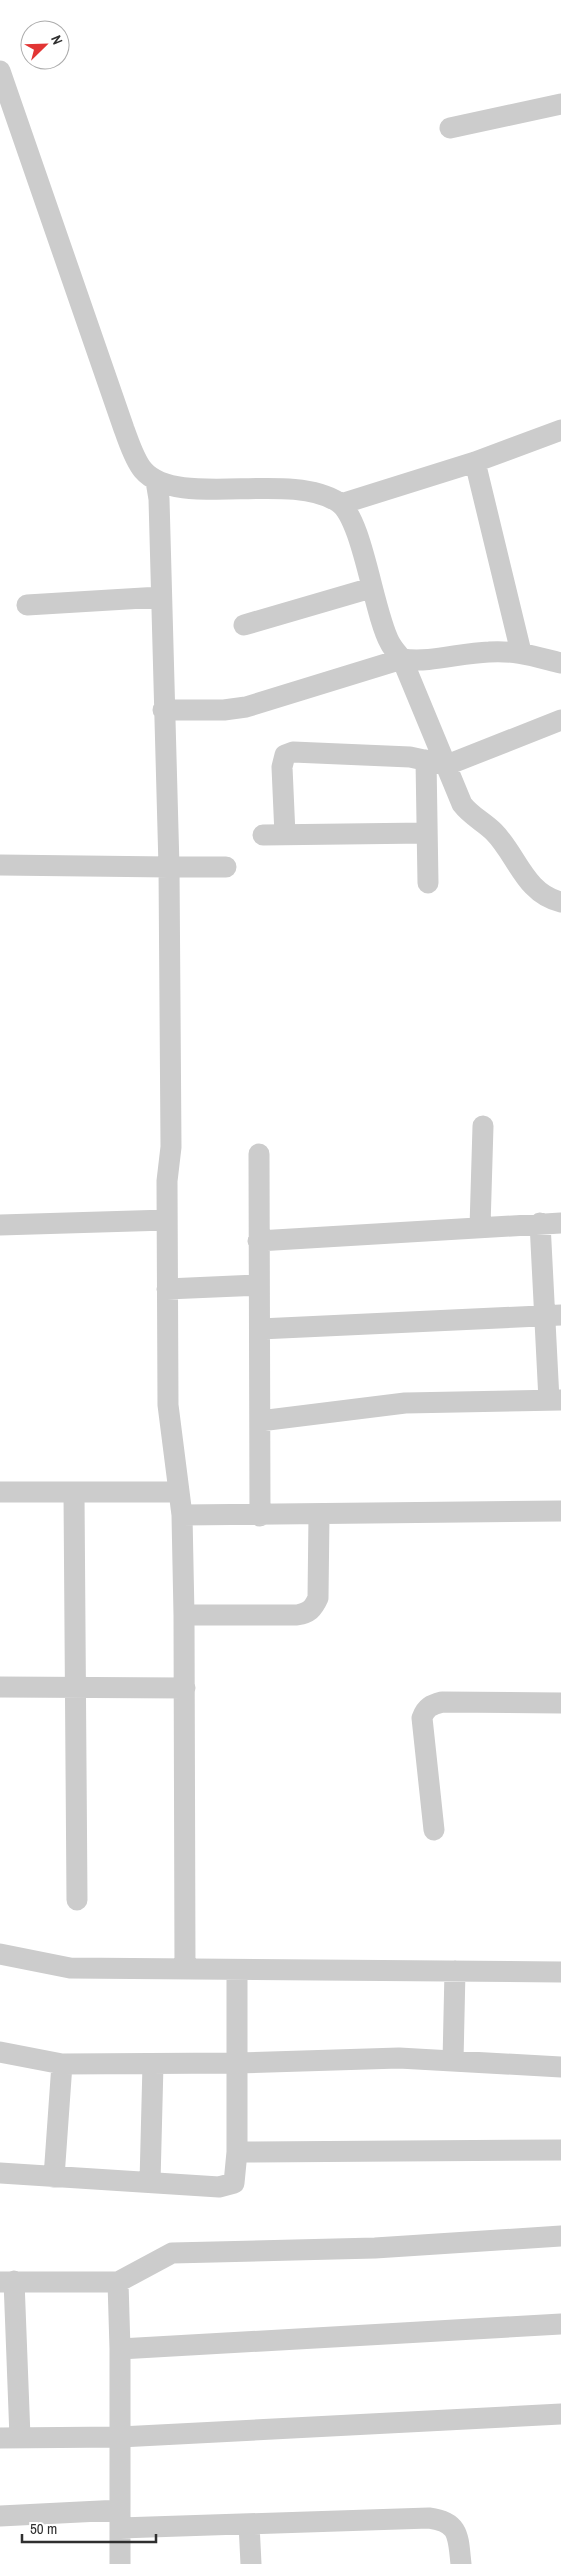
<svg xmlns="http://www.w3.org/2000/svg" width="561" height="2564" font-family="'Archivo Narrow',sans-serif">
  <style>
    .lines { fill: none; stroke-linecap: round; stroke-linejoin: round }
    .minor { stroke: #ccc; stroke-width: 21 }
  </style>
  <rect width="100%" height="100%" fill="#fff"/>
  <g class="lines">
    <!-- minor -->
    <path class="minor" d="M0,71L124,429C129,442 134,459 143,470C177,510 289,470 338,502C363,518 373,612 390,643C393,649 398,654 402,659C432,663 459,653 489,652C515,650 536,657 561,663
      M450,128L561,104
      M475,462L521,652
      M341,504L475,462L561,430
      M27,605L160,597
      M244,625L371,588
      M163,710H224L246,707L402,659L462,804C471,816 484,822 494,832C517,855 525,894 561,902
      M426,760L428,883
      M263,835L426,833
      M285,835L282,767L285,755L293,752L410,757L447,765L561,720
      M0,865L169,867L159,499L156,481
      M259,1154L260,1516
      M540,1223L549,1400
      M0,1225L167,1220
      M480,1227L483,1126
      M258,1241L561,1223
      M167,1289L259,1285
      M260,1329L561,1315
      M260,1421L405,1403L561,1400
      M0,1492H179
      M74,1493L77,1900
      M182,1515L561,1511
      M184,1615H297C309,1613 313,1609 318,1598L319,1515
      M0,1687L185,1688
      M434,1830L422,1718C426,1707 431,1705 442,1702L561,1703
      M0,1954L70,1968L561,1972
      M185,1969L184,1615L182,1515L168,1405L167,1181L171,1147L169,867H226
      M0,2052L62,2064L237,2063L399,2058L561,2067
      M453,2061L455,1971
      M237,2152L561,2150
      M0,2173L219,2187L234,2183L237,2152V1970
      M54,2177L62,2064
      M150,2182L153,2064
      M14,2281L20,2437
      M0,2282H118L172,2253L375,2248L561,2236
      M118,2282L120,2349V2564
      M120,2349L561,2324
      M0,2438L120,2437L561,2414
      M0,2516L120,2510
      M249,2524L251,2564
      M120,2528L429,2518C460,2522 458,2537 461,2564"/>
  </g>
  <!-- north arrow -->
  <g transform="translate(45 45) rotate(67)"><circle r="24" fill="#ffffff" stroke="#acacac"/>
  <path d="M0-4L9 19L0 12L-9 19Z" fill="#e23534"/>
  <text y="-8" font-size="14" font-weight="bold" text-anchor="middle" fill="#2f2f2f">N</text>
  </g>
  <!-- scale -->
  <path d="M22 2534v8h134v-8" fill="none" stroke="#2f2f2f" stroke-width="2.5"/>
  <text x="30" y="2534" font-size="15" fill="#2f2f2f" stroke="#ffffff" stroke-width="4" paint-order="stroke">50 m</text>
</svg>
